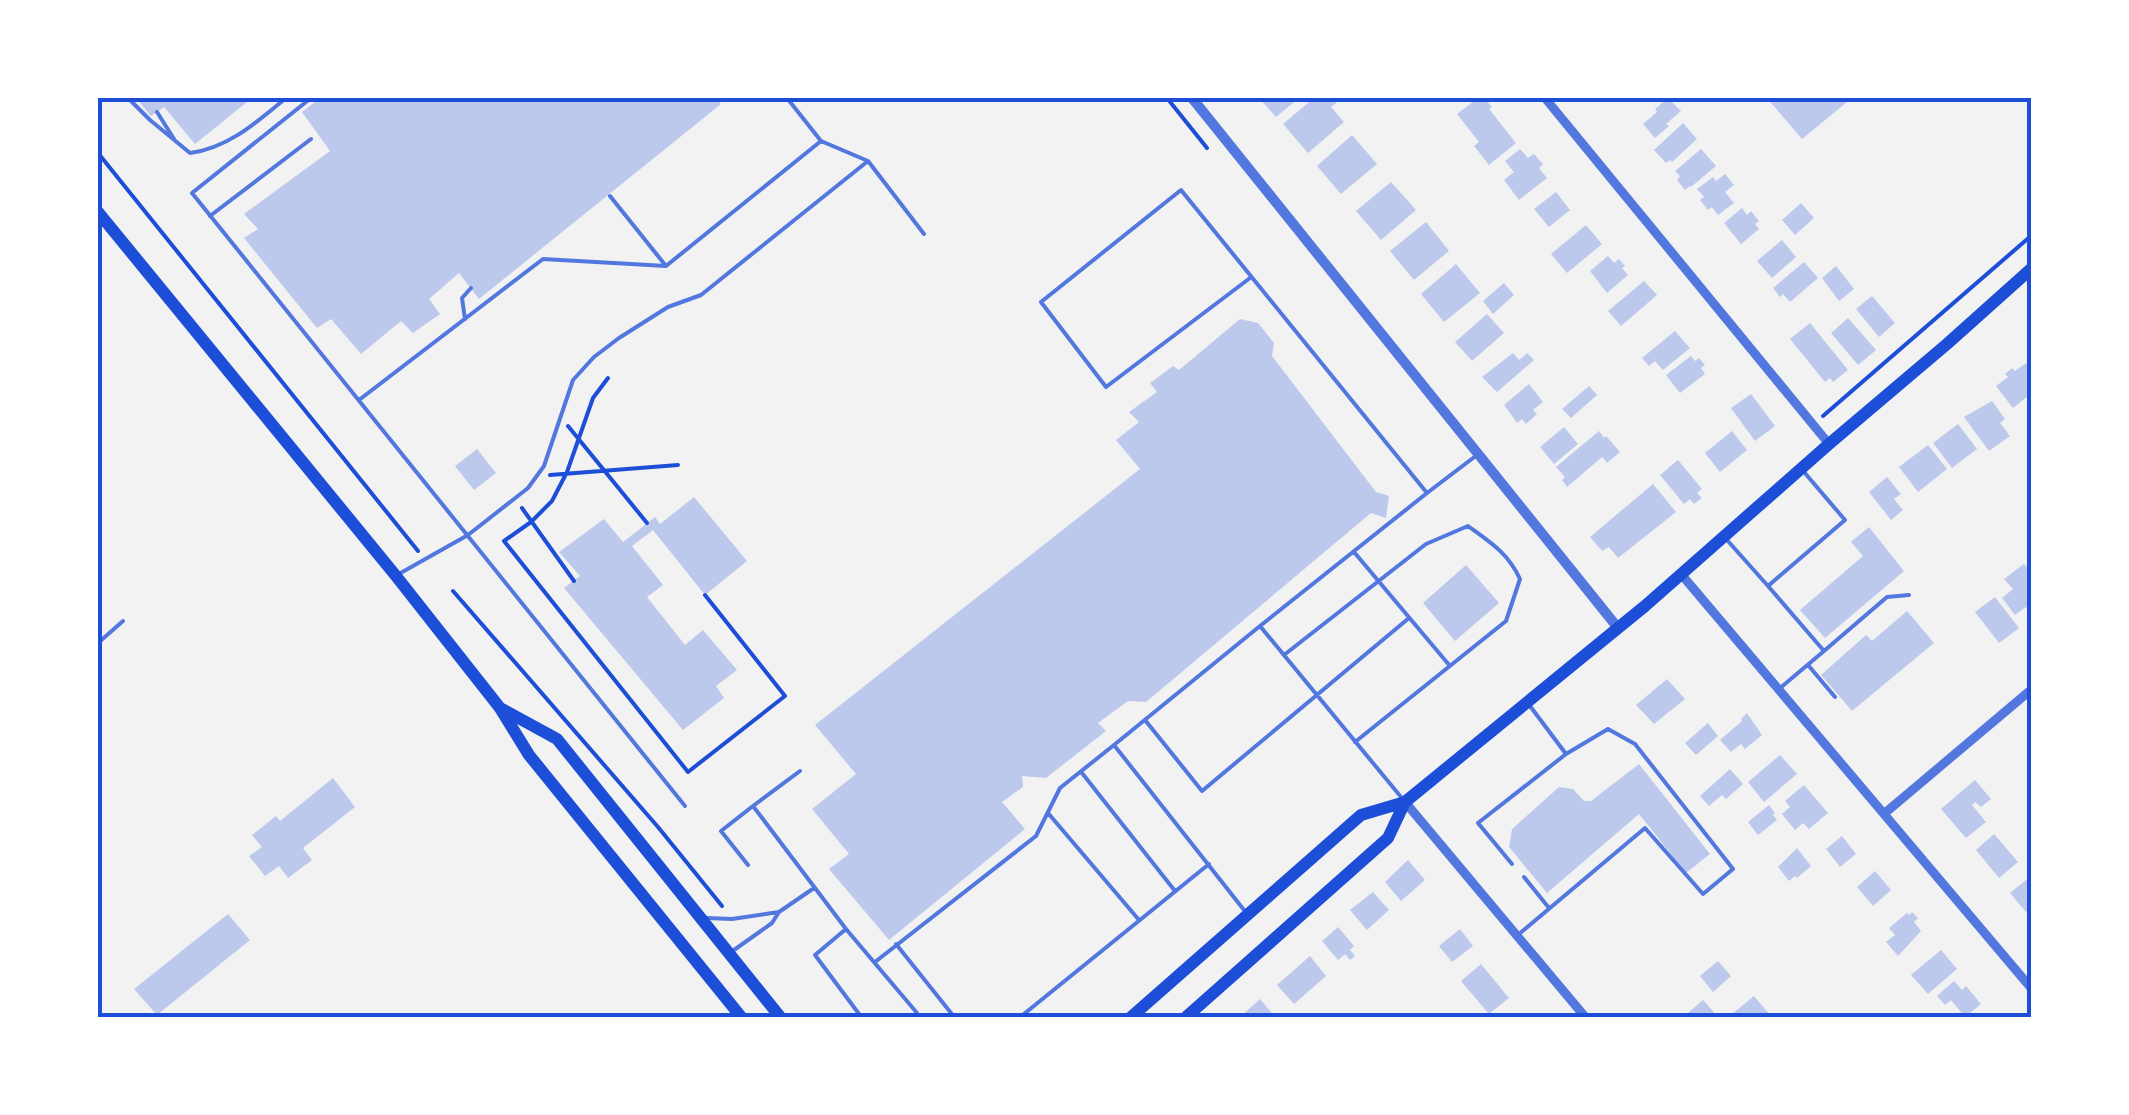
<svg xmlns="http://www.w3.org/2000/svg" width="2129" height="1115" font-family="Georgia,serif">
  <style>
    .building { fill: #bdc9ec }
    .lines { fill: none; stroke-linecap: round; stroke-linejoin: round }
    .path { stroke: #1d4ed8; stroke-width: 4 }
    .service { stroke: #5277de; stroke-width: 4 }
    .minor { stroke: #5277de; stroke-width: 9 }
    .tertiary { stroke: #5277de; stroke-width: 10 }
    .secondary { stroke: #1d4ed8; stroke-width: 12 }
    .neatline { fill: none; stroke: #1d4ed8; stroke-width: 4 }
  </style>
  <rect width="100%" height="100%" fill="#f2f2f2"/>
  <!-- building -->
  <path class="building" d="M136,98H252L195,144L164,107L151,116Z
    M320,98H716L721,104L479,299L459,273L429,299L440,314L413,333L401,321L361,354L331,319L317,328L244,238L258,229L244,214L330,151L302,112Z
    M1259,98H1299L1276,117Z
    M1314,98H1342L1331,107L1344,122L1308,153L1283,124Z
    M1478,98H1484L1492,107L1489,109L1516,143L1489,165L1474,146L1479,142L1457,114Z
    M1668,98L1681,111L1666,124L1669,126L1655,138L1643,124L1657,112L1655,109Z
    M1767,98H1852L1802,139Z
    M1683,123L1697,139L1672,162L1670,160L1666,163L1654,150Z
    M1352,135L1377,164L1341,194L1317,166Z
    M1520,149L1528,158L1534,154L1543,164L1539,168L1547,178L1519,200L1504,180L1514,172L1505,161Z
    M1701,149L1716,166L1691,187L1690,186L1685,190L1677,180L1680,176L1675,171Z
    M1725,174L1734,185L1725,192L1734,203L1718,215L1712,207L1708,210L1700,200L1704,197L1697,189L1713,177L1716,181Z
    M1391,182L1416,210L1381,240L1356,211Z
    M1556,192L1570,210L1549,227L1534,209Z
    M1801,203L1814,218L1795,235L1782,220Z
    M1742,208L1747,215L1751,211L1759,221L1755,224L1759,229L1741,244L1724,223Z
    M1426,222L1449,251L1414,280L1390,251Z
    M1586,225L1602,244L1567,273L1551,254Z
    M1782,240L1796,257L1772,278L1757,261Z
    M1608,256L1614,263L1619,259L1625,266L1622,268L1628,275L1607,293L1590,271Z
    M1804,262L1818,278L1790,302L1783,294L1780,297L1773,288Z
    M1456,264L1480,293L1444,322L1421,294Z
    M1836,266L1854,289L1839,301L1822,278Z
    M1644,281L1657,295L1621,326L1608,311Z
    M1504,283L1514,295L1493,314L1483,301Z
    M1872,296L1895,323L1879,337L1856,309Z
    M1487,314L1504,333L1472,361L1455,342Z
    M1848,318L1876,350L1858,365L1831,333Z
    M1240,319L1258,323L1274,343L1272,356L1376,492L1389,496L1386,518L1371,513L1146,702L1128,701L1098,723L1106,731L1046,778L1022,776L1023,787L1002,802L1025,829L889,940L829,869L849,854L812,809L856,774L815,725L1140,469L1116,440L1139,422L1129,412L1157,392L1150,383L1173,366L1179,370Z
    M1810,323L1848,370L1833,382L1830,378L1825,382L1790,339Z
    M1675,331L1690,348L1663,370L1655,361L1649,366L1642,358Z
    M1513,353L1519,360L1527,353L1534,360L1497,392L1482,377Z
    M1691,356L1695,361L1699,358L1705,365L1701,368L1705,374L1680,393L1666,375Z
    M2026,363L2032,370V393L2013,408L1996,386L2008,377L2005,374L2012,368L2015,371Z
    M1529,384L1543,402L1533,410L1537,414L1526,424L1522,419L1517,423L1504,405Z
    M1589,386L1597,395L1571,418L1562,409Z
    M1751,394L1775,426L1755,441L1731,408Z
    M1992,401L2005,419L2000,423L2010,436L1989,451L1964,417Z
    M1958,424L1977,449L1952,468L1933,443Z
    M1564,427L1578,444L1554,464L1540,447Z
    M1599,431L1604,438L1606,436L1620,452L1607,463L1602,457L1567,487L1562,480L1565,477L1556,467Z
    M1732,431L1747,450L1720,472L1705,453Z
    M1928,445L1947,469L1918,492L1899,467Z
    M477,449L496,473L474,490L455,466Z
    M1678,460L1702,489L1697,493L1702,498L1694,504L1690,499L1684,504L1660,475Z
    M1887,477L1901,494L1894,499L1903,510L1891,520L1869,492Z
    M1653,484L1676,512L1618,558L1609,547L1602,551L1590,537Z
    M694,497L747,561L705,595L653,530L632,546L663,585L647,597L685,645L703,630L737,670L716,686L724,698L683,730L564,588L580,576L559,552L604,519L623,542L655,517L660,524Z
    M1869,527L1904,571L1825,638L1800,610L1863,556L1851,542Z
    M2024,564L2032,573V614L2026,607L2015,615L2002,598L2013,589L2004,579Z
    M1466,565L1499,603L1455,641L1423,603Z
    M1995,597L2019,628L1999,643L1975,612Z
    M1907,611L1934,643L1852,711L1821,675L1866,635L1872,641Z
    M1667,679L1685,699L1654,724L1636,705Z
    M1747,713L1762,735L1745,749L1741,744L1731,752L1720,740L1742,721L1741,719Z
    M1708,723L1718,736L1696,755L1685,743Z
    M1780,755L1797,774L1764,802L1748,782Z
    M1639,764L1710,854L1686,873L1639,814L1547,893L1509,847L1512,829L1559,787L1573,789L1584,801H1591Z
    M1730,769L1743,784L1726,799L1722,795L1709,806L1700,796Z
    M333,778L355,807L303,848L312,860L288,878L279,866L265,876L249,856L262,847L252,835L276,816L280,821Z
    M1975,780L1991,799L1981,807L1975,802L1972,805L1986,822L1966,838L1941,809Z
    M1804,785L1828,813L1809,829L1803,823L1795,830L1782,814L1790,807L1785,801Z
    M1769,805L1775,813L1773,815L1777,820L1758,835L1748,822Z
    M1994,834L2018,862L1999,878L1976,850Z
    M1842,836L1856,854L1840,867L1826,849Z
    M1797,848L1811,866L1797,878L1795,876L1789,881L1778,867Z
    M1408,860L1425,880L1401,901L1385,882Z
    M1875,871L1891,890L1873,906L1857,887Z
    M2032,875V908L2026,912L2010,893Z
    M1373,892L1389,910L1367,930L1350,910Z
    M1912,912L1918,918L1914,922L1921,931L1898,956L1886,942L1895,935L1889,928L1907,913L1909,915Z
    M228,914L250,940L157,1015L134,989Z
    M1338,927L1354,946L1350,950L1355,956L1350,960L1345,954L1338,960L1322,941Z
    M1460,929L1473,946L1452,962L1439,946Z
    M1941,950L1957,969L1928,994L1911,975Z
    M1310,956L1326,976L1294,1004L1277,985Z
    M1718,961L1731,976L1713,992L1700,976Z
    M1481,964L1509,998L1489,1014L1461,981Z
    M1954,981L1962,990L1966,986L1981,1004L1965,1017L1951,1000L1945,1005L1937,996Z
    M1754,996L1770,1015L1767,1018H1735L1732,1014Z
    M1260,999L1276,1018H1239Z
    M1703,1000L1719,1018H1682Z"/>
  <g class="lines">
    <!-- path -->
    <path class="path" d="M1167,98L1207,148
      M98,153L418,551
      M608,378L593,398L567,472L552,501L531,522L504,541L688,772L785,696L705,595
      M1823,416L2032,235
      M568,426L647,523
      M550,475L678,465
      M522,508L574,581
      M453,591L658,827L722,906"/>
    <!-- service -->
    <path class="service" d="M128,98L150,120L190,153C228,148 257,122 286,98
      M311,98L192,193L685,806
      M157,112L174,139
      M821,141L868,161L924,234
      M610,196L666,266
      M210,216L311,139
      M1250,278L1106,387L1041,302L1181,190L1427,493L1477,455
      M465,319L462,298L471,288
      M359,400L543,259L666,266L821,141L787,98
      M1727,540L1768,586L1845,520L1804,472
      M1354,552L1450,666
      M397,575L468,535L528,488L544,466L573,380L594,357L619,338L668,307L701,295L868,161
      M1768,586L1824,651L1779,689
      M98,643L123,621
      M1824,651L1887,597L1909,595
      M1284,655L1426,544L1468,526C1490,542 1508,553 1520,579L1506,621L1355,742
      M1808,665L1835,697
      M1145,720L1202,791L1409,618
      M1114,745L1260,626
      M800,771L753,806L846,929L917,1013V1018
      M1082,773L1175,891
      M1401,797L1260,626L1427,493
      M1048,813L1139,920
      M1512,864L1478,823L1566,754L1530,706
      M748,865L721,831L753,806
      M1524,877L1549,908
      M706,918L732,919L779,912L814,888
      M846,929L815,955L862,1018
      M1519,934L1645,828L1703,894L1733,869L1635,744L1608,729L1566,754
      M896,944L955,1018
      M734,950L772,923L779,912
      M875,962L1036,836L1060,788L1114,745L1244,910
      M1019,1018L1209,864"/>
    <!-- minor -->
    <path class="minor" d="M1545,98L1829,444
      M1681,574L2032,989
      M1405,802L1586,1018
      M1885,813L2032,689"/>
    <!-- tertiary -->
    <path class="tertiary" d="M1192,98L1618,628"/>
    <!-- secondary -->
    <path class="secondary" d="M98,212L396,576L500,708L529,755L742,1018
      M502,709L557,739L781,1018
      M1130,1018L1361,815L1405,802L1645,606L1829,444L1947,344L2032,268
      M1185,1018L1388,838L1405,802"/>
  </g>
  <!-- border -->
  <rect width="2129" height="1115" fill="none" stroke="#ffffff" stroke-width="200"/>
  <rect x="100" y="100" width="1929" height="915" class="neatline"/>
</svg>
